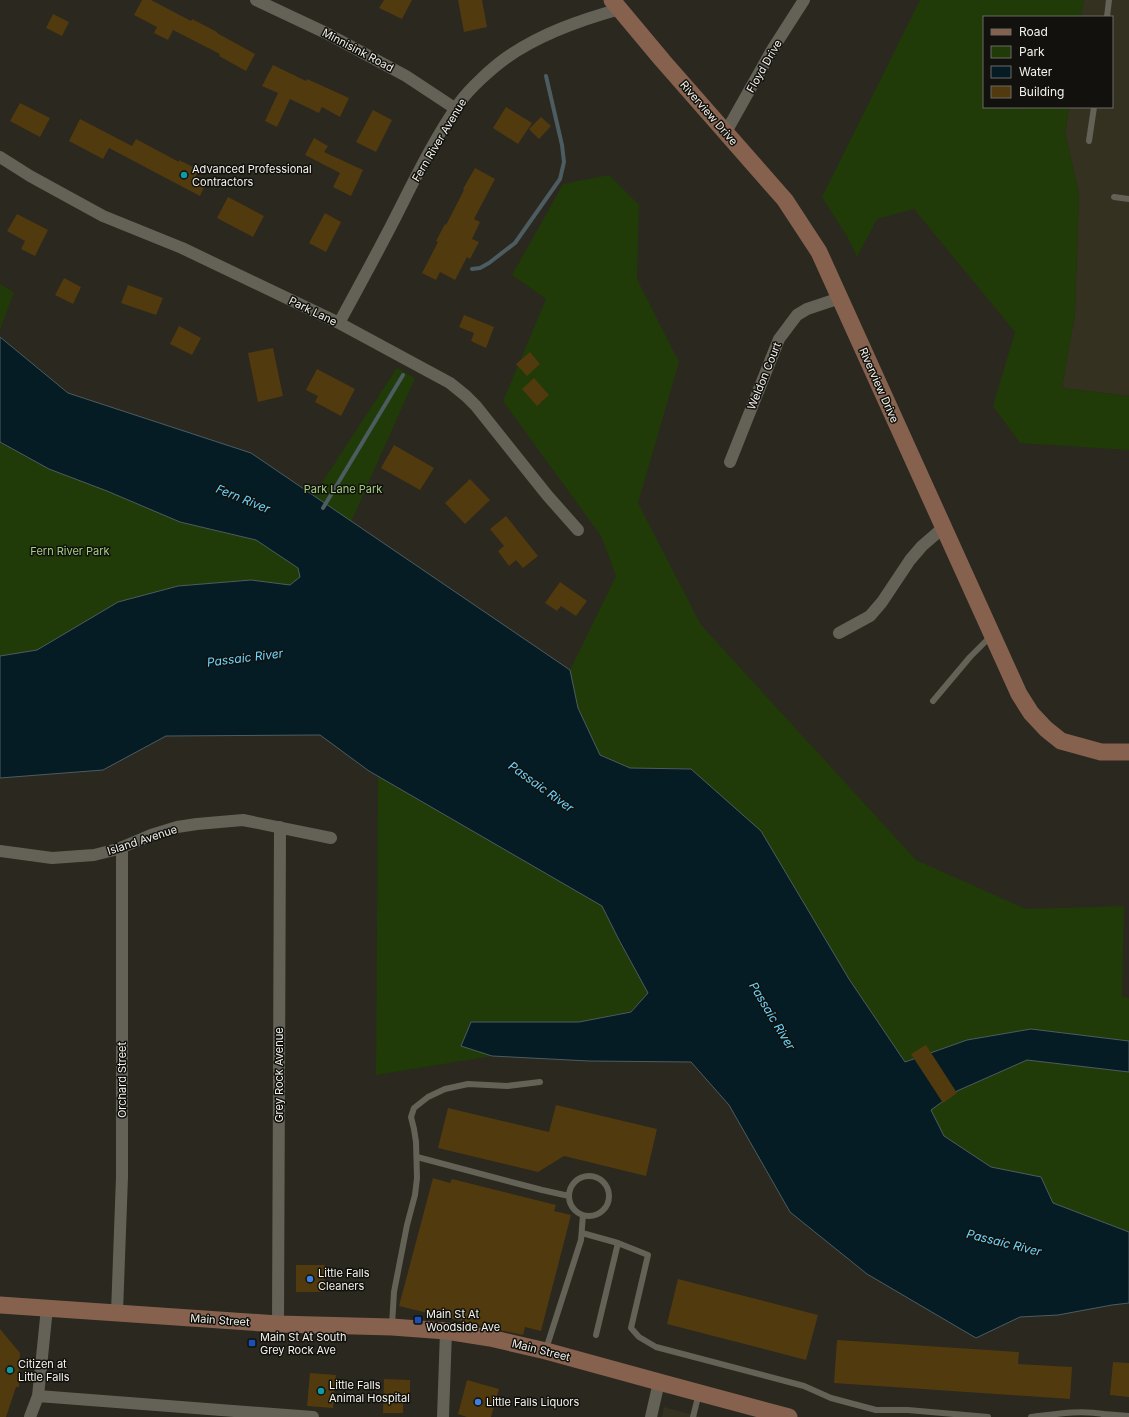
<svg xmlns="http://www.w3.org/2000/svg" width="1129" height="1417" font-family="Inter,sans-serif">
  <style>
    .built { fill: #343121 }
    .green { fill: #203b08 }
    .water { fill: #061c25; stroke: #4d5c60 }
    .lines { fill: none; stroke-linecap: round; stroke-linejoin: round }
    .stream { stroke: #4d5c60; stroke-width: 4 }
    .building { fill: #523a0f }
    .service { stroke: #646257; stroke-width: 6 }
    .minor { stroke: #646257; stroke-width: 12 }
    .secondary { stroke: #85614e; stroke-width: 17 }
    .culture-dot { fill: #0f9aa8; stroke: #12110d; stroke-width: 1.5 }
    .shop-dot { fill: #3f7fe0; stroke: #12110d; stroke-width: 1.5 }
    .transit-dot { fill: #1a4fb4; stroke: #12110d; stroke-width: 1.5 }
    .labels { text-anchor: middle; stroke-width: 3; stroke-linejoin: round; paint-order: stroke }
    .street-label { font-size: 11px; fill: #f3f2eb; stroke: #12110d }
    .poi-label { font-size: 11px; fill: #f3f2eb; stroke: #12110d; text-anchor: start }
    .park-label { font-size: 11px; fill: #a2cf83; stroke: #12110d }
    .water-label { font-size: 12px; font-style: italic; fill: #6dd7ff; stroke: #12110d }
  </style>
  <rect width="100%" height="100%" fill="#2a281f"/>
  <!-- built -->
  <path class="built" d="M1084,0H1129V396L1062,388L1075,313L1079,194L1065,133L1069,107H1112V17H1081Z
    M664,1407L701,1417H662Z"/>
  <!-- green -->
  <path class="green" d="M920,0H1084L1081,17H984V107H1069L1065,133L1079,194L1075,313L1062,388L1129,396V450L1020,443L993,406L1015,332L914,209L877,219L857,257L848,238L822,197Z
    M609,175L639,205L637,279L679,362L638,503L701,625L916,860L1026,909L1124,906L1122,997L1129,998V1041L1031,1029L967,1040L905,1062L849,979L691,769L630,768L600,755L578,708L570,670L616,576L601,536L503,401L546,299L512,275L563,184Z
    M0,284L14,292L0,330Z
    M397,368L415,378L351,522L313,496Z
    M0,442L49,469L107,491L180,522L256,540L298,568L300,577L290,585L251,580L178,586L118,602L37,650L0,656Z
    M378,776L602,906L619,940L648,993L631,1011L579,1022H471L461,1046L492,1056L376,1075Z
    M1027,1060L1129,1072V1232L1053,1203L1041,1177L991,1167L944,1136L931,1110L957,1091Z"/>
  <!-- water -->
  <path class="water" d="M0,337L68,393L251,453L570,670L578,708L600,755L630,768L691,769L761,831L849,979L905,1062L967,1040L1031,1029L1129,1041V1072L1027,1060L957,1091L931,1110L944,1136L991,1167L1041,1177L1053,1203L1129,1232V1303L1112,1305L1058,1315L1020,1317L976,1338L867,1274L790,1212L729,1105L691,1062L589,1061L492,1056L461,1046L471,1022H579L631,1012L648,993L619,940L602,906L369,771L320,735L166,736L103,770L0,778V656L37,650L118,602L178,586L251,580L290,585L300,577L298,568L256,540L180,522L107,491L49,469L0,442Z"/>
  <g class="lines">
    <!-- stream -->
    <path class="stream" d="M472,269L480,268L489,263L515,243L560,179L564,162L562,145L546,76
      M323,508L403,375"/>
  </g>
  <!-- building -->
  <path class="building" d="M142,0H151L191,21L192,19L217,32V33L255,54L246,71L219,56L220,54L173,30L168,40L154,33L157,27L134,15Z
    M384,0H412L402,19L379,8Z
    M458,0H482L487,27L464,32Z
    M53,14L69,22L62,36L46,28Z
    M273,65L306,81L307,79L349,98L340,117L322,107L319,113L290,99L277,127L265,121L278,93L262,86Z
    M20,103L50,118L40,137L10,121Z
    M506,107L532,123L518,144L493,128Z
    M373,110L392,120L376,152L356,142Z
    M541,117L551,126L539,139L529,129Z
    M80,119L132,146L136,139L179,162V160L199,170L194,180L205,185L200,196L109,148L103,159L69,141Z
    M314,138L328,146L324,152L363,170L351,196L333,187L340,173L305,155Z
    M475,168L495,179L474,219L480,222L472,239L479,242L470,259L467,257L455,280L440,272L436,280L422,273L438,242L436,241L445,224L446,225L464,190L463,189Z
    M228,197L264,216L253,237L217,218Z
    M325,213L341,222L326,252L309,243Z
    M17,214L48,230L35,256L21,249L25,241L7,231Z
    M64,278L81,287L73,304L55,295Z
    M128,285L163,298L156,315L121,303Z
    M464,315L494,327L486,348L471,341L474,333L459,327Z
    M179,326L201,338L192,355L170,344Z
    M273,348L283,396L258,402L248,353Z
    M530,352L540,364L527,376L516,364Z
    M317,369L355,389L341,416L315,402L318,396L306,390Z
    M534,378L549,395L537,406L522,389Z
    M394,445L434,468L420,490L381,468Z
    M470,479L490,500L465,524L445,503Z
    M506,516L538,556L523,568L516,560L509,566L498,551L504,546L490,529Z
    M560,582L587,601L576,616L561,606L557,611L545,603Z
    M926,1045L957,1093L943,1103L911,1054Z
    M556,1105L657,1129L646,1176L564,1156L538,1172L438,1148L448,1108L549,1132Z
    M433,1178L450,1183L452,1179L556,1205L554,1211L571,1215L541,1331L525,1327L523,1335L481,1326L399,1306Z
    M296,1265H325L324,1292H296Z
    M678,1279L818,1315L806,1360L667,1324Z
    M0,1329L20,1353L19,1387H16L6,1417H0Z
    M837,1340L1019,1352L1018,1364L1072,1367L1070,1399L834,1383Z
    M1113,1362L1129,1363V1397L1110,1395Z
    M310,1373L336,1375L333,1408L307,1406Z
    M384,1379L410,1380V1398L403,1397V1413H383Z
    M467,1380L499,1389L491,1417H467L458,1414Z"/>
  <g class="lines">
    <!-- service -->
    <path class="service" d="M1107,17L1109,0
      M1089,141L1094,107
      M1114,197L1129,199
      M933,701L970,657L991,636
      M417,1157L542,1190L569,1196
      M569 1196a20 20 0 1 1 40 0a20 20 0 1 1-40 0Z
      M582,1233L618,1243L596,1335
      M618,1243L648,1255L631,1328L639,1337L656,1347L804,1386L831,1398L876,1410H908L988,1417
      M392,1325L394,1292L407,1225L415,1195L417,1178L416,1142L414,1129L411,1117L414,1108L428,1097L445,1089L468,1084L507,1086L540,1082
      M546,1349L581,1240L583,1215
      M1104,1414L1129,1416
      M693,1417L699,1393
      M1031,1417C1057,1414 1078,1410 1104,1414V1417"/>
    <!-- minor -->
    <path class="minor" d="M256,0L326,33L406,76L456,109
      M726,132L772,50L804,0
      M0,157L30,176L103,216L182,248L339,323L450,383L466,396L476,406L547,495L578,530
      M339,323C357,290 375,257 392,224C413,183 433,140 460,102C470,88 492,68 506,58C540,34 580,20 620,9
      M730,462L779,339L797,315L807,309L840,298
      M839,633L870,616L882,602L910,560L922,546L944,527
      M0,851L52,858L94,855L118,849L151,835L177,827L197,824L243,820L331,838
      M117,1312L122,1177V847
      M278,1324L280,827
      M38,1396L313,1417
      M30,1417L38,1396L47,1308
      M443,1417L446,1331
      M651,1417L659,1382"/>
    <!-- secondary -->
    <path class="secondary" d="M612,0L663,61L785,200L819,252L1019,694L1031,713L1046,729L1061,741L1101,752H1129
      M0,1305L278,1324L392,1327L446,1331L490,1338L546,1351L659,1382L789,1417"/>
  </g>
  <!-- markers -->
  <g class="culture-dot">
    <circle cx="184" cy="175" r="4"/>
    <circle cx="10" cy="1370" r="4"/>
    <circle cx="321" cy="1391" r="4"/>
  </g>
  <g class="shop-dot">
    <circle cx="310" cy="1279" r="4"/>
    <circle cx="478" cy="1402" r="4"/>
  </g>
  <g class="transit-dot">
    <rect x="414" y="1316" width="8" height="8" rx="2"/>
    <rect x="248" y="1339" width="8" height="8" rx="2"/>
  </g>
  <g class="labels">
    <!-- street labels -->
    <g class="street-label">
      <text transform="translate(358 50) rotate(28)" y="4">Minnisink Road</text>
      <text transform="translate(764 66) rotate(-60)" y="4">Floyd Drive</text>
      <text transform="translate(709 113) rotate(49)" y="4">Riverview Drive</text>
      <text transform="translate(439 140) rotate(-59)" y="4">Fern River Avenue</text>
      <text transform="translate(313 311) rotate(26)" y="4">Park Lane</text>
      <text transform="translate(764 376) rotate(-68)" y="4">Weldon Court</text>
      <text transform="translate(879 385) rotate(66)" y="4">Riverview Drive</text>
      <text transform="translate(142 840) rotate(-18)" y="4">Island Avenue</text>
      <text transform="translate(279 1075) rotate(-90)" y="4">Grey Rock Avenue</text>
      <text transform="translate(122 1080) rotate(-90)" y="4">Orchard Street</text>
      <text transform="translate(220 1320) rotate(4)" y="4">Main Street</text>
      <text transform="translate(541 1350) rotate(14)" y="4">Main Street</text>
    </g>
    <!-- poi labels -->
    <g class="poi-label">
      <text x="192" y="173">Advanced Professional<tspan x="192" dy="13">Contractors</tspan></text>
      <text x="318" y="1277">Little Falls<tspan x="318" dy="13">Cleaners</tspan></text>
      <text x="426" y="1318">Main St At<tspan x="426" dy="13">Woodside Ave</tspan></text>
      <text x="260" y="1341">Main St At South<tspan x="260" dy="13">Grey Rock Ave</tspan></text>
      <text x="18" y="1368">Citizen at<tspan x="18" dy="13">Little Falls</tspan></text>
      <text x="329" y="1389">Little Falls<tspan x="329" dy="13">Animal Hospital</tspan></text>
      <text x="486" y="1406">Little Falls Liquors</text>
    </g>
    <!-- park labels -->
    <g class="park-label">
      <text x="343" y="493">Park Lane Park</text>
      <text x="70" y="555">Fern River Park</text>
    </g>
    <!-- water labels -->
    <g class="water-label">
      <text transform="translate(243 499) rotate(22)" y="4">Fern River</text>
      <text transform="translate(245 658) rotate(-7)" y="4">Passaic River</text>
      <text transform="translate(541 787) rotate(36)" y="4">Passaic River</text>
      <text transform="translate(772 1016) rotate(59)" y="4">Passaic River</text>
      <text transform="translate(1004 1243) rotate(14)" y="4">Passaic River</text>
    </g>
  </g>
  <!-- legend -->
  <rect x="983" y="16" width="130" height="92" fill="#12110d" stroke="#6c6b66"/>
  <rect x="991" y="29" width="20" height="6" fill="#85614e" stroke="#6c6b66"/>
  <text x="1019" y="36" font-size="12" fill="#f3f2eb">Road</text>
  <rect x="991" y="46" width="20" height="12" fill="#203b08" stroke="#6c6b66"/>
  <text x="1019" y="56" font-size="12" fill="#f3f2eb">Park</text>
  <rect x="991" y="66" width="20" height="12" fill="#061c25" stroke="#6c6b66"/>
  <text x="1019" y="76" font-size="12" fill="#f3f2eb">Water</text>
  <rect x="991" y="86" width="20" height="12" fill="#523a0f" stroke="#6c6b66"/>
  <text x="1019" y="96" font-size="12" fill="#f3f2eb">Building</text>
</svg>
